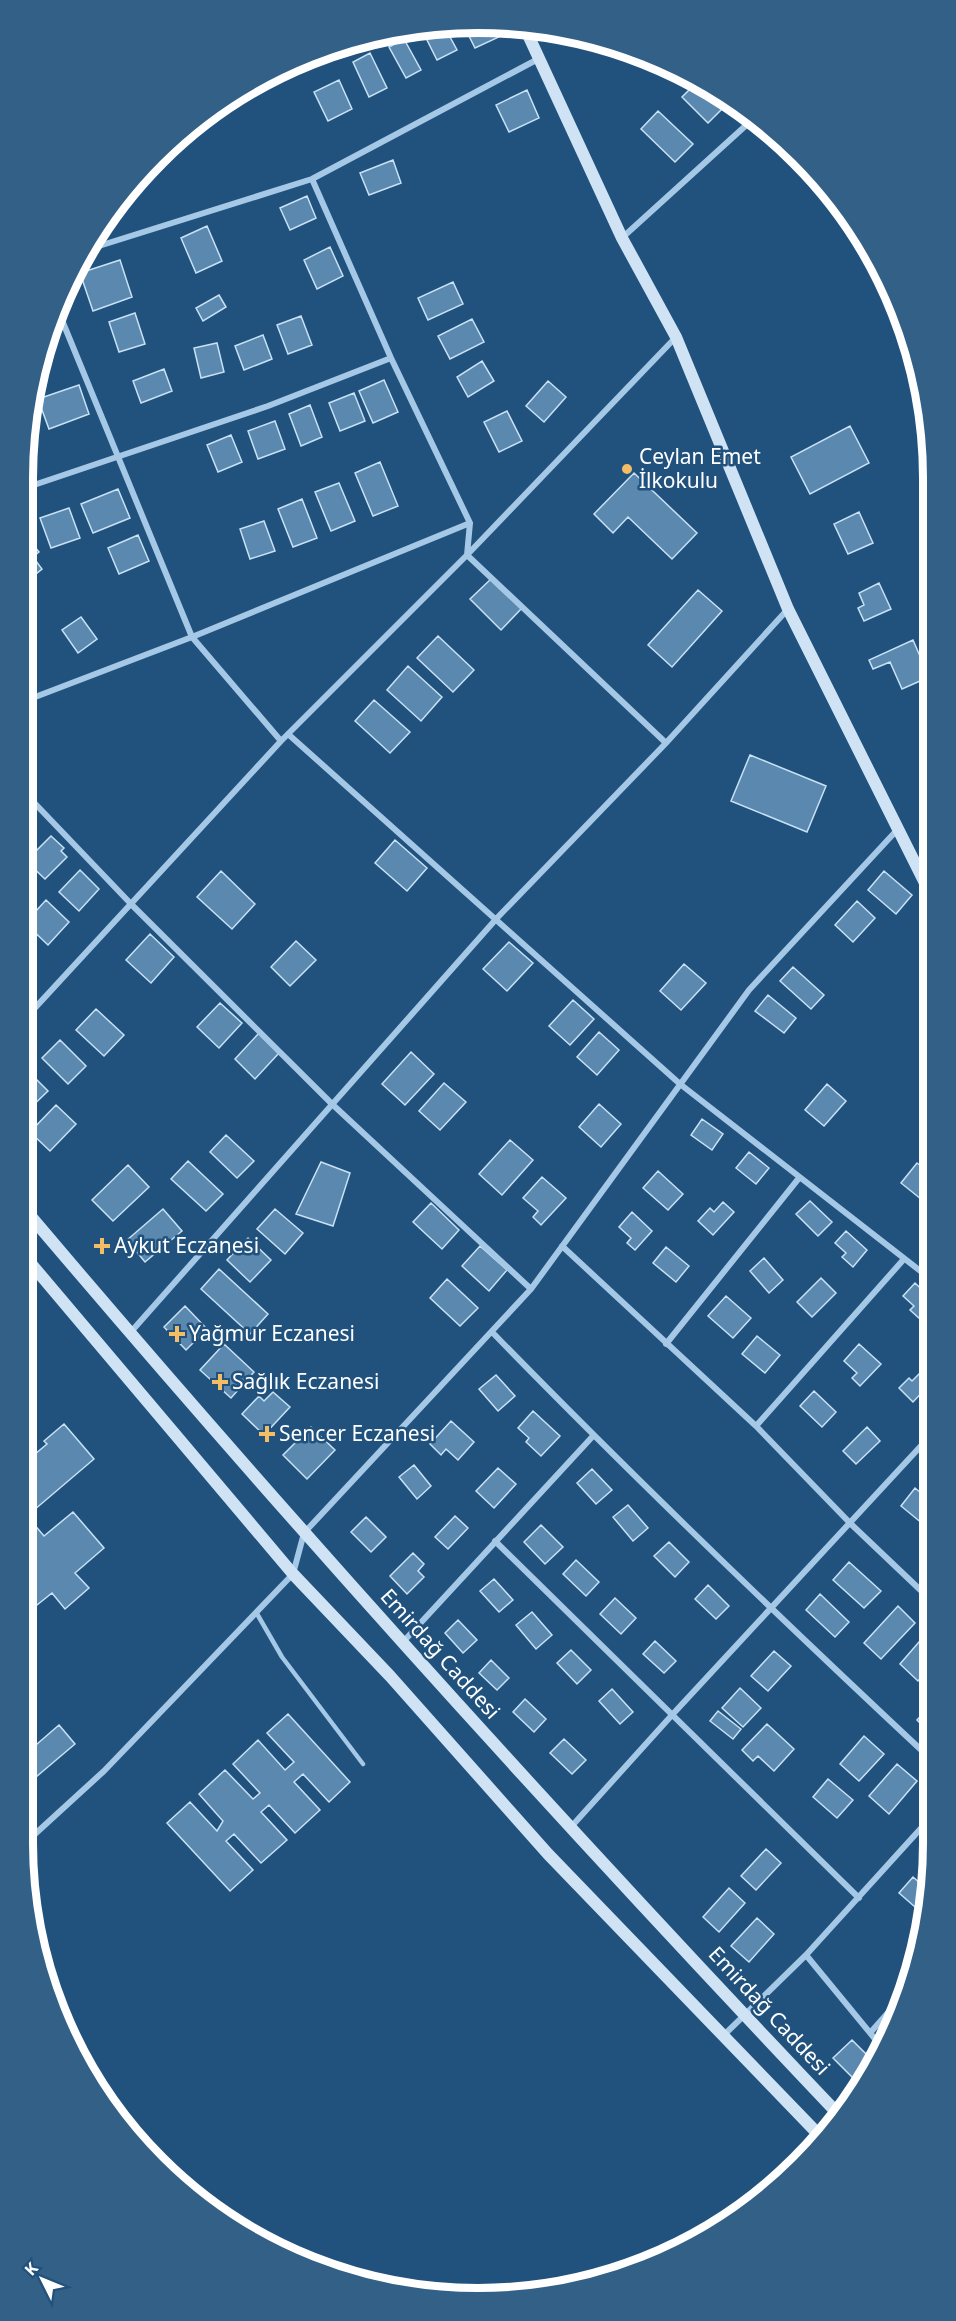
<svg xmlns="http://www.w3.org/2000/svg" width="956" height="2321" font-family="'Noto Sans',sans-serif">
  <style>
    .building { fill: #5a88ae; stroke: #c8e1f5; stroke-width: 1.5 }
    .lines { fill: none; stroke-linecap: round; stroke-linejoin: round }
    .lane { stroke: #a5c8e6; stroke-width: 4.5 }
    .street { stroke: #a5c8e6; stroke-width: 6 }
    .secondary { stroke: #cfe3f5; stroke-width: 12 }
    .poi-dot { fill: #f3bd66; stroke: #21527d; stroke-width: 2 }
    .labels { text-anchor: middle; stroke-width: 5; stroke-linejoin: round; paint-order: stroke }
    .poi-label { font-size: 21px; fill: #fff; stroke: #21527d; text-anchor: start }
    .street-label { font-size: 21px; fill: #fff; stroke: #21527d }
    .rim { fill: none; stroke: #fff; stroke-width: 8 }
  </style>
  <rect width="100%" height="100%" fill="#21527d"/>
  <!-- building -->
  <path class="building" d="M443,24L457,50L437,60L421,28Z
    M463,24L496,25L501,36L475,48Z
    M404,39L421,70L406,78L389,47Z
    M370,53L387,88L369,97L353,62Z
    M339,80L352,109L328,121L314,92Z
    M697,82L724,107L708,123L682,97Z
    M527,90L539,118L509,132L496,105Z
    M658,111L693,144L675,162L641,129Z
    M393,160L401,183L369,195L360,173Z
    M307,196L316,218L290,230L280,208Z
    M207,226L222,261L196,273L181,238Z
    M330,247L343,276L317,289L304,260Z
    M120,260L132,297L93,311L80,273Z
    M453,282L463,304L428,320L418,298Z
    M219,295L226,307L203,321L196,308Z
    M135,313L145,344L119,352L109,322Z
    M301,316L312,345L288,354L277,325Z
    M472,319L484,342L450,359L438,336Z
    M263,335L272,359L244,370L235,346Z
    M217,343L224,372L201,378L194,348Z
    M482,361L494,381L468,397L457,377Z
    M164,369L172,391L141,403L133,381Z
    M384,380L398,412L373,423L359,391Z
    M548,381L566,397L544,422L526,406Z
    M79,385L89,414L49,429L38,399Z
    M354,393L365,421L340,431L329,403Z
    M310,405L322,437L301,446L289,414Z
    M507,411L522,441L499,452L484,422Z
    M275,421L285,449L258,459L248,431Z
    M850,426L869,463L810,494L791,457Z
    M231,435L242,462L218,472L207,445Z
    M380,462L398,506L373,516L355,473Z
    M634,473L697,533L672,559L628,517L613,533L594,514Z
    M339,483L355,521L331,531L315,492Z
    M118,489L130,518L93,533L81,504Z
    M302,499L317,538L293,547L278,509Z
    M69,508L80,538L51,548L40,518Z
    M859,512L873,543L848,554L834,524Z
    M264,521L275,551L250,559L240,529Z
    M22,532L39,552L33,557L42,569L26,582L22,578Z
    M138,535L149,561L119,574L108,548Z
    M492,578L522,608L501,630L470,599Z
    M879,583L891,609L864,621L858,608L864,605L859,593Z
    M698,590L722,611L672,667L648,645Z
    M81,617L97,639L78,653L62,630Z
    M438,636L474,670L453,692L417,658Z
    M913,640L929,677L902,689L890,662L873,669L869,660Z
    M408,666L442,697L421,721L387,690Z
    M374,700L410,732L390,753L355,721Z
    M930,712V729L924,716Z
    M750,755L826,786L807,832L731,801Z
    M51,836L64,848L61,851L67,857L45,879L26,861Z
    M395,840L427,868L407,891L375,863Z
    M80,870L99,889L79,911L59,892Z
    M221,871L255,904L232,929L197,897Z
    M884,871L912,895L896,914L868,890Z
    M46,900L69,922L48,945L25,923Z
    M857,901L875,918L853,942L835,925Z
    M150,934L174,957L151,983L126,960Z
    M296,941L316,960L290,986L271,967Z
    M509,942L533,963L507,991L483,969Z
    M684,964L706,983L681,1010L660,991Z
    M793,967L824,995L811,1009L780,981Z
    M768,995L796,1018L784,1033L755,1011Z
    M573,1000L594,1019L570,1045L549,1026Z
    M220,1003L242,1023L219,1048L197,1027Z
    M96,1009L124,1035L104,1056L76,1030Z
    M599,1032L619,1050L597,1075L577,1057Z
    M259,1033L279,1053L255,1079L235,1059Z
    M60,1040L86,1066L68,1084L42,1058Z
    M411,1052L434,1074L405,1105L382,1084Z
    M28,1071L48,1091L22,1116V1076Z
    M444,1083L466,1102L440,1130L419,1111Z
    M827,1084L846,1101L824,1126L805,1110Z
    M599,1104L621,1124L601,1147L579,1127Z
    M56,1105L76,1124L50,1151L30,1132Z
    M702,1119L723,1134L712,1150L691,1135Z
    M226,1135L254,1161L237,1178L210,1152Z
    M510,1140L533,1160L502,1195L479,1174Z
    M749,1152L769,1168L756,1184L736,1168Z
    M188,1161L223,1194L206,1211L171,1179Z
    M321,1162L350,1173L333,1226L296,1214Z
    M917,1163L932,1174V1186L921,1199L901,1183Z
    M128,1165L149,1187L113,1221L92,1200Z
    M658,1171L683,1194L668,1210L643,1188Z
    M542,1177L566,1198L541,1225L533,1217L538,1211L523,1198Z
    M810,1201L832,1222L818,1236L796,1214Z
    M723,1202L734,1212L713,1235L698,1221L710,1208L714,1212Z
    M431,1203L459,1230L442,1249L413,1222Z
    M163,1209L182,1231L145,1262L127,1240Z
    M275,1209L303,1233L285,1254L257,1229Z
    M632,1212L652,1231L635,1250L627,1243L631,1238L619,1227Z
    M846,1231L867,1250L853,1267L842,1257L846,1253L835,1243Z
    M248,1238L271,1260L250,1282L227,1260Z
    M480,1246L507,1270L489,1291L462,1266Z
    M666,1247L689,1266L676,1282L653,1263Z
    M764,1258L783,1280L769,1293L750,1271Z
    M219,1269L268,1314L250,1334L201,1289Z
    M821,1278L836,1293L812,1317L797,1302Z
    M447,1279L478,1308L460,1326L430,1298Z
    M915,1283L932,1299V1306L920,1319L910,1310L914,1306L903,1296Z
    M726,1296L751,1318L733,1338L708,1316Z
    M185,1306L207,1329L186,1350L164,1327Z
    M757,1336L780,1355L765,1373L742,1354Z
    M224,1344L254,1372L231,1398L200,1370Z
    M859,1344L881,1364L860,1386L852,1378L857,1373L844,1361Z
    M923,1370L932,1379V1382L913,1402L899,1388L909,1378L912,1381Z
    M496,1375L515,1396L498,1411L479,1389Z
    M814,1391L836,1412L822,1427L800,1406Z
    M273,1392L290,1407L264,1435L242,1414L259,1396L264,1401Z
    M533,1411L560,1436L541,1456L526,1442L529,1438L518,1428Z
    M451,1421L474,1442L458,1460L446,1449L441,1455L430,1444Z
    M64,1424L94,1459L27,1516L44,1536L73,1512L104,1548L75,1573L89,1588L65,1609L52,1593L22,1617V1553L29,1547L22,1540V1465L47,1444L44,1441Z
    M311,1427L335,1450L307,1479L283,1455Z
    M867,1427L880,1441L856,1464L843,1451Z
    M414,1465L431,1486L417,1499L399,1477Z
    M498,1468L516,1484L494,1508L476,1491Z
    M592,1469L612,1490L596,1504L577,1483Z
    M915,1488L933,1503V1513L923,1524L901,1506Z
    M628,1505L648,1528L633,1541L613,1517Z
    M455,1516L468,1528L448,1549L435,1537Z
    M366,1517L386,1537L371,1552L351,1532Z
    M541,1525L563,1547L545,1564L524,1542Z
    M669,1542L689,1562L675,1577L654,1556Z
    M413,1553L424,1564L418,1571L424,1577L407,1594L390,1576Z
    M576,1560L599,1582L586,1596L563,1574Z
    M849,1562L881,1591L864,1608L833,1580Z
    M494,1579L513,1600L499,1612L480,1591Z
    M708,1585L729,1606L716,1619L695,1599Z
    M820,1594L849,1622L835,1637L806,1610Z
    M615,1598L636,1618L621,1634L600,1614Z
    M898,1606L915,1623L881,1659L864,1643Z
    M532,1612L552,1635L536,1649L516,1625Z
    M458,1620L477,1640L463,1653L445,1633Z
    M925,1635L933,1642V1664L918,1681L900,1664Z
    M655,1641L676,1661L664,1673L643,1654Z
    M571,1650L591,1670L577,1684L557,1663Z
    M774,1651L791,1666L768,1691L751,1676Z
    M491,1660L509,1678L497,1690L479,1673Z
    M740,1688L761,1708L743,1727L722,1708Z
    M612,1689L633,1712L620,1724L599,1701Z
    M525,1699L546,1719L534,1732L513,1712Z
    M933,1703V1736L917,1720Z
    M718,1711L741,1729L733,1739L710,1721Z
    M288,1714L350,1782L329,1802L303,1774L294,1782L320,1810L295,1833L269,1805L261,1812L287,1840L261,1863L234,1834L226,1841L253,1870L230,1891L167,1823L190,1802L217,1831L223,1821L199,1794L225,1770L253,1799L260,1793L233,1764L258,1740L285,1770L294,1762L267,1733Z
    M767,1724L794,1749L774,1771L758,1756L753,1761L742,1750Z
    M59,1725L75,1744L36,1777L22,1761V1757Z
    M864,1736L884,1754L859,1781L840,1764Z
    M564,1739L586,1760L572,1774L550,1753Z
    M897,1764L917,1781L889,1814L869,1796Z
    M828,1779L853,1800L837,1818L813,1797Z
    M766,1849L781,1863L756,1890L741,1876Z
    M913,1877L921,1884L925,1880L927,1882L922,1913L899,1893Z
    M729,1888L745,1903L719,1932L703,1917Z
    M757,1918L774,1934L749,1962L731,1946Z
    M852,2040L872,2060L859,2084L833,2058Z"/>
  <g class="lines">
    <!-- lane -->
    <path class="lane" d="M256,1612L282,1657L363,1764"/>
    <!-- street -->
    <path class="street" d="M312,179L391,358L470,523
      M623,237L753,119
      M83,251L312,179L540,58
      M57,308L192,637L281,741
      M22,489L268,406L391,358
      M22,702L192,637L470,523L467,555L666,743
      M288,734L680,1084L932,1280
      M22,790L132,905L332,1104L531,1289
      M22,1022L281,741L467,555L676,337
      M562,1246L756,1426L851,1524L933,1602
      M492,1332C635,1479 783,1621 933,1761
      M130,1333L497,918L666,743L788,609
      M666,1344L799,1178
      M756,1426L904,1259
      M495,1541L859,1898
      M403,1642L593,1436
      M571,1827L672,1715L932,1434
      M23,1845L104,1771L293,1574L304,1533L531,1289L749,990L897,830
      M806,1955L880,2045
      M870,2033L909,1989
      M723,2036L806,1955L933,1815"/>
    <!-- secondary -->
    <path class="secondary" d="M524,26L622,238L676,337L788,609L931,895
      M22,1206C286,1518 560,1821 841,2117
      M22,1253L293,1574L390,1676L548,1854L821,2137"/>
  </g>
  <!-- markers -->
  <g class="poi-dot">
    <circle cx="627" cy="469" r="6"/>
    <path d="M99 1237h6v6h6v6h-6v6h-6v-6h-6v-6h6z"/>
    <path d="M174 1325h6v6h6v6h-6v6h-6v-6h-6v-6h6z"/>
    <path d="M217 1373h6v6h6v6h-6v6h-6v-6h-6v-6h6z"/>
    <path d="M264 1425h6v6h6v6h-6v6h-6v-6h-6v-6h6z"/>
  </g>
  <g class="labels">
    <!-- poi labels -->
    <g class="poi-label">
      <text x="639" y="464">Ceylan Emet<tspan x="639" dy="24">İlkokulu</tspan></text>
      <text x="114" y="1253">Aykut Eczanesi</text>
      <text x="189" y="1341">Yağmur Eczanesi</text>
      <text x="232" y="1389">Sağlık Eczanesi</text>
      <text x="279" y="1441">Sencer Eczanesi</text>
    </g>
    <!-- street labels -->
    <g class="street-label">
      <text transform="translate(440 1654) rotate(48)" y="7">Emirdağ Caddesi</text>
      <text transform="translate(769 2011) rotate(47)" y="7">Emirdağ Caddesi</text>
    </g>
  </g>
  <!-- crop -->
  <path d="M0 0H956V2321H0ZM478 33H478A445 445 0 0 1 923 478V1843A445 445 0 0 1 478 2288H478A445 445 0 0 1 33 1843V478A445 445 0 0 1 478 33Z" fill="#336087" fill-rule="evenodd"/>
  <path class="rim" d="M478 33H478A445 445 0 0 1 923 478V1843A445 445 0 0 1 478 2288H478A445 445 0 0 1 33 1843V478A445 445 0 0 1 478 33Z"/>
  <!-- north arrow -->
  <g transform="translate(42 2279) rotate(313)" stroke="#21527d" stroke-width="4.5" paint-order="stroke">
  <path d="M0-4.5L10 22L0 15L-10 22Z" fill="#ffffff"/>
  <text y="-9" font-size="16" font-weight="bold" text-anchor="middle" fill="#ffffff">K</text>
  </g>
</svg>
